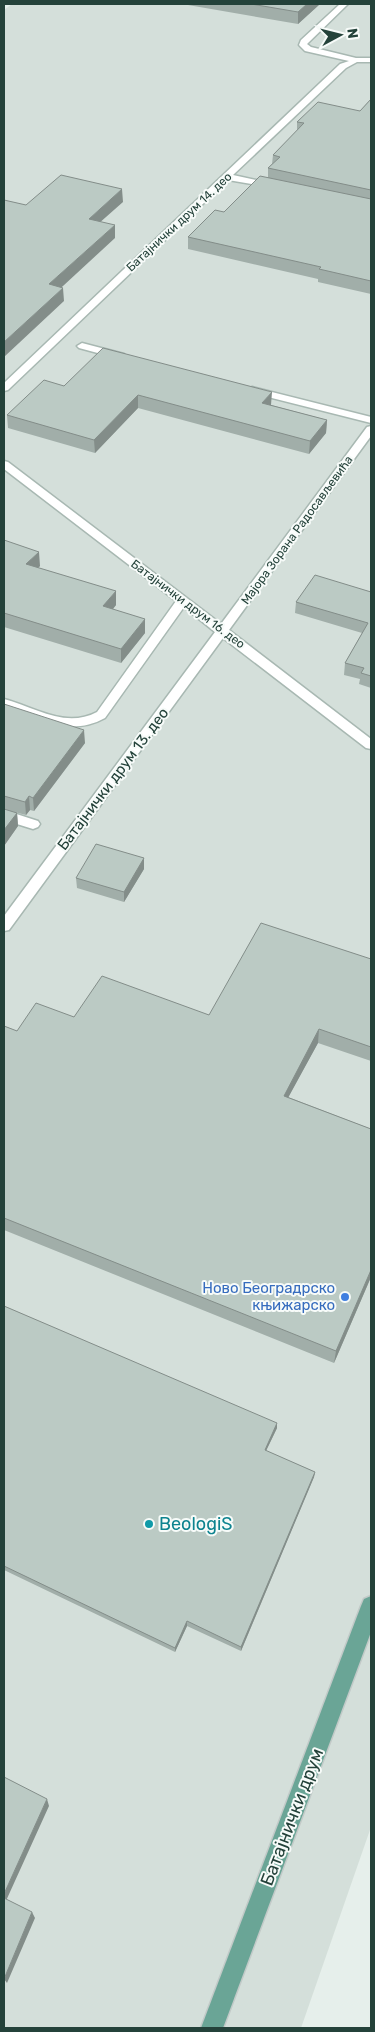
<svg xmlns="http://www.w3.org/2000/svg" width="375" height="2032" font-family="Rubik,sans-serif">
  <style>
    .built { fill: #d4dfda }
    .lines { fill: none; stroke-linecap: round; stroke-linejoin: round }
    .minor-casing { stroke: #a8b8b2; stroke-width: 3 }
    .major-casing { stroke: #c2cac8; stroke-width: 3 }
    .minor { fill: #fff; fill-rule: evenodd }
    .major { fill: #6aa596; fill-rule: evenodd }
    .wall { fill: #a1aea9 }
    .shaded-wall { fill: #838d89 }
    .building { fill: #bbcac4; stroke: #838d89 }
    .shop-dot { fill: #3f7fe0; stroke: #f7fbf9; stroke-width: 2 }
    .culture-dot { fill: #0f9aa8; stroke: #f7fbf9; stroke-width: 2 }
    .labels { text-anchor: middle; stroke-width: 4; stroke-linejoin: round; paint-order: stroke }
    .far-street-label { font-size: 12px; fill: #24423a; stroke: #f7fbf9 }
    .street-label { font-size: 15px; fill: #24423a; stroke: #f7fbf9 }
    .shop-label { font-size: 15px; fill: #366cbe; stroke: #f7fbf9; text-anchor: end }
    .near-culture-label { font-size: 18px; fill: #0d838f; stroke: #f7fbf9; text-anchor: start }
    .near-street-label { font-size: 18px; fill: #24423a; stroke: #f7fbf9 }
  </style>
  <rect width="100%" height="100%" fill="#e6efeb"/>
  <!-- built -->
  <path class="built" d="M12,4H371V1827L301,2028H4V10Z"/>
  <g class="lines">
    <defs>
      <path id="minor" d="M340,4H348L307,44L311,47L356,58H371V62H357L346,68L233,175L275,184V188L228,180L8,390L4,391V383L340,64L349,61L305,51L299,45L301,40Z
        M82,343L124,354L125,356L120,359L79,348L77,346Z
        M252,387L371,417V423L248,392L247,390Z
        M371,426V436L229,630L371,739V749L366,748L223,638L9,930L4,931V916L215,632L184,607L105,718C71,737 38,720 4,707V699C35,707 65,729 97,712L176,601L4,469V461L8,462L221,624L367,427Z
        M4,810L38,821L40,824L38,827L33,829L4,820Z"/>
      <path id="major" d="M371,1596V1632L223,2028H201L361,1606L364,1599Z"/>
    </defs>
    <!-- minor casing -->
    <use href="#minor" class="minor-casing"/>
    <!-- major casing -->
    <use href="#major" class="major-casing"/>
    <!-- minor -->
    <use href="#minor" class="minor"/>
    <!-- major -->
    <use href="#major" class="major"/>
  </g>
  <!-- wall -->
  <path class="wall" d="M188,4H320L298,24L188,5Z
    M371,99V294L318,282V279L188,249V237L224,212L268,178V168L272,164L273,155L297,131V122L360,111Z
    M64,386L271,405L327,420L326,433L309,454L138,408L95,453L8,428L7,415Z
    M4,540L40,566L38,568L116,605L113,609L145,633L121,663L4,627Z
    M371,592V688L359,684L360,679L344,675L345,663L362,633L295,613L296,602Z
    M4,704L85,743L34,811L30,810L26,815L7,810L17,813L18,826L4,846Z
    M144,858V869L124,902L77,888L76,878Z
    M371,959V1061L318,1043L288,1097L371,1129V1277L334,1363L4,1230V1026L17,1031L74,1017L209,1015Z
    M4,1306L277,1428L266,1451L315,1472L314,1477L241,1651L187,1626L175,1652L4,1570Z"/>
  <!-- shaded-wall -->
  <path class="shaded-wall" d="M307,4H320L298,24V12Z
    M122,189L123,202L89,232V219Z
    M115,225V238L50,298L49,284Z
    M63,288L64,301L4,357V342Z
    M272,392L271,405L261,416L262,403Z
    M138,395V408L95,453L94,440Z
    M327,420L326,433L309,454L310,441Z
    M39,552L40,566L27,578L26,564Z
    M116,591V605L104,620L103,606Z
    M145,619V633L121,663V649Z
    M84,730L85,743L34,811L33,798Z
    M29,796L30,810L26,815L25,802Z
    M17,813L18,826L4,846V830Z
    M144,858V869L124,902V892Z
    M319,1029L318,1043L282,1109L284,1096Z
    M371,1270V1277L334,1363L336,1351Z
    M277,1423V1428L264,1455L265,1450Z
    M315,1472L314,1477L241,1651V1647Z
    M187,1621V1626L175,1652V1648Z
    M47,1799L49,1806L5,1903L4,1900V1894Z
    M32,1912L35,1918L7,1983L4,1979Z"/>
  <!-- building -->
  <path class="building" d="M251,4H307L298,12Z
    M371,99V190L268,168L280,157L273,155L304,123L297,122L318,102L360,111Z
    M61,175L122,189L89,219L115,225L49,284L63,288L4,342V200L26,205Z
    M260,176L371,199V281L319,269L321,267L188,237L215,210L224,212Z
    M103,348L272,392L262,403L327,420L310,441L138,395L94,440L7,415L44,380L64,386Z
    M4,540L39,552L26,564L116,591L103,606L145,619L121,649L4,613Z
    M315,575L371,592V676L361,673L364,668L345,663L368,623L296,602Z
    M4,704L84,730L33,798L29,796L25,802L4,796Z
    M4,809L17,813L4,830Z
    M96,844L144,858L124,892L76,878Z
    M261,923L371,959V1047L319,1029L284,1096L371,1129V1270L336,1351L4,1218V1026L17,1031L36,1003L74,1017L102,976L209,1015Z
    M4,1306L277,1423L265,1450L315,1472L241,1647L187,1621L175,1648L4,1566Z
    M4,1777L47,1799L4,1894Z
    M4,1898L32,1912L4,1979Z"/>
  <!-- markers -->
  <circle class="shop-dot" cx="345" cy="1297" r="5"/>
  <circle class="culture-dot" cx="149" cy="1524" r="5"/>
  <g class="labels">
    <!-- far-street labels -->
    <g class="far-street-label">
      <text transform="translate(179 222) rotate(-43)" y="4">Батајнички друм 14. део</text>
      <text transform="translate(297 530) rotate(-54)" y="4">Мајора Зорана Радосављевића</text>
      <text transform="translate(188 604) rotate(37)" y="4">Батајнички друм 16. део</text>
    </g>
    <!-- street labels -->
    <g class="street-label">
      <text transform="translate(113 779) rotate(-53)" y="5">Батајнички друм 13. део</text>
    </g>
    <!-- shop labels -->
    <g class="shop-label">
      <text x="335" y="1293">Ново Београдрско<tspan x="335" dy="17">књижарско</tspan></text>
    </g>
    <!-- near-culture labels -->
    <g class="near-culture-label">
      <text x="159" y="1530">BeologiS</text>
    </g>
    <!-- near-street labels -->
    <g class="near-street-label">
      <text transform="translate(292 1817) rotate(-69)" y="6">Батајнички друм</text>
    </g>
  </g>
  <!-- border -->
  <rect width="375" height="2032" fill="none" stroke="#24423a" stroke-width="10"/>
  <!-- north arrow -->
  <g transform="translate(340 35) rotate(83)" stroke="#f7fbf9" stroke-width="4" paint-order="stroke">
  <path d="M0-4L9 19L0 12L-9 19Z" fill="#24423a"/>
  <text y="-8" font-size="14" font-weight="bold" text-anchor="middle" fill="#24423a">N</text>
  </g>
</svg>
